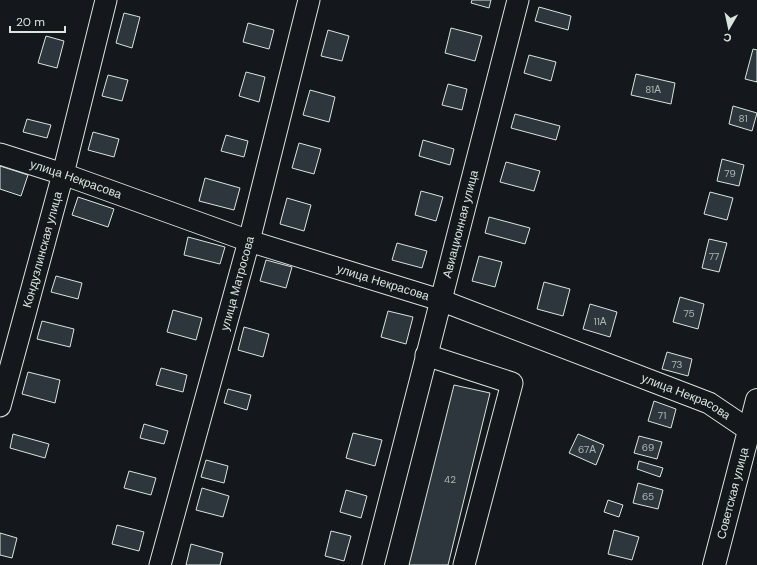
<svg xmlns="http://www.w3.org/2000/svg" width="757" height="565" font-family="'DM Sans',sans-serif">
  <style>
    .building { fill: #2c363c; stroke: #d8e6dc }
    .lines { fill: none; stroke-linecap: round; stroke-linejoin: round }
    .minor-casing { stroke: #d8e6dc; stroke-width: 23 }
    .major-casing { stroke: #d8e6dc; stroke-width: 24 }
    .minor { stroke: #14181c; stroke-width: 21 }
    .major { stroke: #14181c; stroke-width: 22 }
    .labels { text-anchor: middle; stroke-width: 3; stroke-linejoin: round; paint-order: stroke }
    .number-label { font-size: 10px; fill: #adbab4 }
    .street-label { font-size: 12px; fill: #d8e6dc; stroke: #14181c }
  </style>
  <rect width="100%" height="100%" fill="#14181c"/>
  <!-- building -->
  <path class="building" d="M472,0H491L489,8L471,3Z
    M539,7L571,16L568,30L535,21Z
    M124,13L140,17L132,48L116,43Z
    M248,23L274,30L269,49L243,42Z
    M451,28L482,36L475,61L445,53Z
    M328,30L349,36L342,61L321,56Z
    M46,36L64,41L57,68L38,63Z
    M753,49L757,50V82L745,79Z
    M529,55L556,62L551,81L524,73Z
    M246,72L265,77L259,102L239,96Z
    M636,74L675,83L671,104L631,95Z
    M108,75L128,80L122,101L102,96Z
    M448,84L467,89L462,110L442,105Z
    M310,90L335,97L329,122L303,115Z
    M733,106L757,113L752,131L729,124Z
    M515,114L560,126L556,140L511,128Z
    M27,119L51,125L47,138L23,132Z
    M93,132L119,139L114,157L88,150Z
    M226,135L248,141L244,157L221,151Z
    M423,140L454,149L450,165L419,156Z
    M299,143L321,149L314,174L292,168Z
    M722,159L744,165L739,186L717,181Z
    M506,162L540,171L534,191L500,182Z
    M0,166L28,175L21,196L0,189Z
    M205,178L240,188L234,210L199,201Z
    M421,191L443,197L436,221L415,215Z
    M710,192L733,198L727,220L704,214Z
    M78,197L114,209L108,227L72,215Z
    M287,198L311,205L304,231L280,224Z
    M489,217L530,228L525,244L485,233Z
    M188,237L225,247L220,264L184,255Z
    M709,239L727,243L719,272L702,268Z
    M397,243L427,251L422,268L392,260Z
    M479,256L502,262L495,287L472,281Z
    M266,260L292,267L286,288L260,281Z
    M56,276L82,283L78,299L51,292Z
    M544,282L570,289L563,316L537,309Z
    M680,297L704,304L698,329L673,322Z
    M590,304L617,312L610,337L583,329Z
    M173,310L202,318L196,340L167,332Z
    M388,311L413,317L406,344L381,337Z
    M42,321L74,329L70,347L37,339Z
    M244,327L269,334L263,357L238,350Z
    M667,352L692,359L688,376L662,369Z
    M161,368L187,375L183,392L156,385Z
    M28,372L60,380L55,403L22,394Z
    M454,385L490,393L448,565H409Z
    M228,389L251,395L247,410L224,403Z
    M654,401L676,409L671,428L648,421Z
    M144,424L168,431L164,444L140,438Z
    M353,433L382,440L375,466L346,458Z
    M13,434L49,444L45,458L10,448Z
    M578,434L604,445L596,465L569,453Z
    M639,436L662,442L657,459L634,453Z
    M206,460L228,466L224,483L201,477Z
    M639,461L663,468L660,477L637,469Z
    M129,471L156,478L151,495L124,488Z
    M638,483L663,490L658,509L633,503Z
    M202,488L229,496L223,517L196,510Z
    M346,490L367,496L361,518L340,512Z
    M608,500L623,505L619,517L604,512Z
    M117,525L144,532L139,551L112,544Z
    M614,530L639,537L632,560L608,554Z
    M331,531L351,536L344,561L325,556Z
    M0,533L17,538L12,558L0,555Z
    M191,544L223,553L220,565H186Z"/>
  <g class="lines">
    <defs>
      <g id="minor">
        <path id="s1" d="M0,154L63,174L249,241L440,300L709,403L749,430L757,432"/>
        <path d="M426,355L512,383L464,565"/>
        <path id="s2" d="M0,406L63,174L106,0"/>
        <path id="s3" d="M160,565L249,241L309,0"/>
        <path id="s4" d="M373,565L518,0"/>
      </g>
      <g id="major">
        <path id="s5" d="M714,565L757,400"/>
      </g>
    </defs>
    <!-- minor casing -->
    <use href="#minor" class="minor-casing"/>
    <!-- major casing -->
    <use href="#major" class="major-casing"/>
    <!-- minor -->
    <use href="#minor" class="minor"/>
    <!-- major -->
    <use href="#major" class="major"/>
  </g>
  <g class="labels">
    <!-- number labels -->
    <g class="number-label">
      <text x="653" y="93">81А</text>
      <text x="743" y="122">81</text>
      <text x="730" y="177">79</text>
      <text x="714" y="260">77</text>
      <text x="689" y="317">75</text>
      <text x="600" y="325">11А</text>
      <text x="677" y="368">73</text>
      <text x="662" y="419">71</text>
      <text x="648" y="451">69</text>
      <text x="587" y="453">67А</text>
      <text x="450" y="483">42</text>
      <text x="648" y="500">65</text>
    </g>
    <!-- street labels -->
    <g class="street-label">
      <text dy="4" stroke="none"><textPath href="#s1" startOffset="80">улица Некрасова</textPath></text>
      <text dy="4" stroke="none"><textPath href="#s4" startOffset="352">Авиационная улица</textPath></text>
      <text dy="4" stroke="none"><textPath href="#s2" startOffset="162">Кондузлинская улица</textPath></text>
      <text dy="4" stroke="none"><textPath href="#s3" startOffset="292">улица Матросова</textPath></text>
      <text dy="4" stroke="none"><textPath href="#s1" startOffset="404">улица Некрасова</textPath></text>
      <text dy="4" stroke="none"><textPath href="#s1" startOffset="728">улица Некрасова</textPath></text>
      <text dy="4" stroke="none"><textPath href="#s5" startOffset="74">Советская улица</textPath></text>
    </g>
  </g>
  <!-- north arrow -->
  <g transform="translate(729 28) rotate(189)" stroke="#14181c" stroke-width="3" paint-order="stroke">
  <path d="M0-3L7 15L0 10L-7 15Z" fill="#d8e6dc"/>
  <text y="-6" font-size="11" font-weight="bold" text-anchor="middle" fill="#d8e6dc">С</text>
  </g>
  <!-- scale -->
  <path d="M10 26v6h55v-6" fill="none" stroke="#d8e6dc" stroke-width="2"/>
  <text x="16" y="26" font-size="12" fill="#d8e6dc" stroke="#14181c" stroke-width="3" paint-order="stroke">20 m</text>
</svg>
